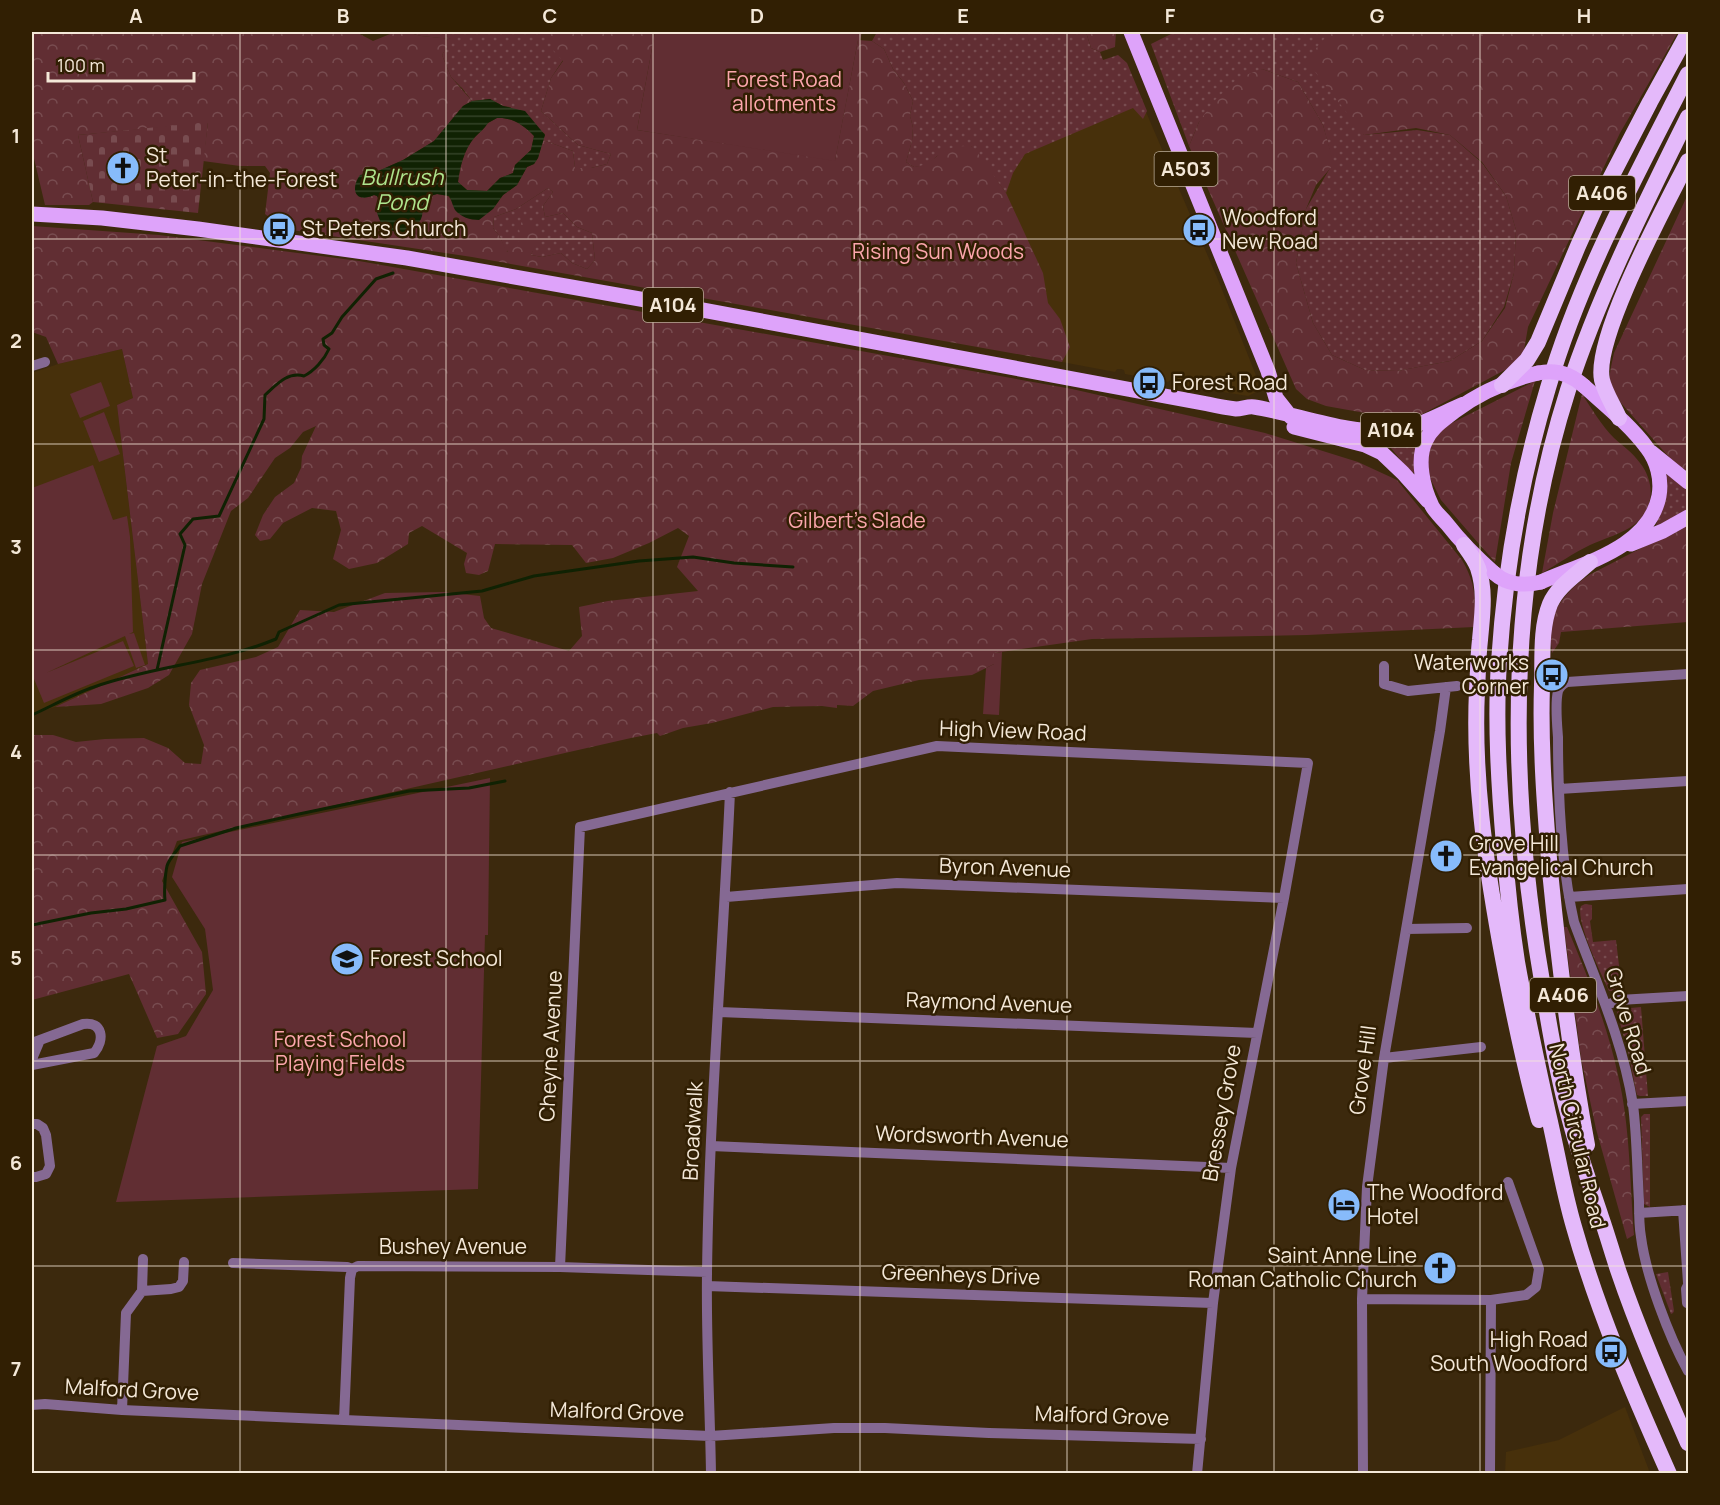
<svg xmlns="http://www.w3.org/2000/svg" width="1720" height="1505" font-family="Manrope,sans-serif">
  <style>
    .built { fill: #47300b }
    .grass { fill: url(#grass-dots) }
    .forest { fill: url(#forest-crowns); fill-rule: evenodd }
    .cemetery { fill: url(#cemetery-stones) }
    .green { fill: #612e33 }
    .water { fill: url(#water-rules); fill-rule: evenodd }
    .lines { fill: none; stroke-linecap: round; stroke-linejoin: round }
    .stream { stroke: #102203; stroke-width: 3 }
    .minor { stroke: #856993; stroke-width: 10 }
    .primary { stroke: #dea3fa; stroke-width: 15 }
    .trunk { stroke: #e4b9fa; stroke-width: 16 }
    .primary-bridge { stroke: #dea3fa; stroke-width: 15 }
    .grid { fill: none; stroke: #f4e8d8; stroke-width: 1.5; stroke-opacity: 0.55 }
    .labels { text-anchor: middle; stroke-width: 5; stroke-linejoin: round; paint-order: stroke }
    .shield { fill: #311f03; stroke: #baac98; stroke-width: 1.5 }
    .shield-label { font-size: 20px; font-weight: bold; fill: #f4e8d8 }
    .park-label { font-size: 21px; fill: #fca6ad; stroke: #311f03 }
    .poi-label { font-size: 21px; fill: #f4e8d8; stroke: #311f03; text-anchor: start }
    .street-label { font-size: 21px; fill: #f4e8d8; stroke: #311f03 }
    .water-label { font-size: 22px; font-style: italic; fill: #aee48d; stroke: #311f03 }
    .neatline { fill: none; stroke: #f4e8d8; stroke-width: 2 }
    .grid-label { font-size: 20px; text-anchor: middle; font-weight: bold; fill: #f4e8d8 }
  </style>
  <defs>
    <pattern id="grass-dots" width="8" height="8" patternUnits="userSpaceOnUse" patternTransform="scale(1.5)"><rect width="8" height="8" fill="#612e33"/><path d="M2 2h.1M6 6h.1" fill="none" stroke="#784c50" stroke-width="1.8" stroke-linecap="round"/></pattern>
    <pattern id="forest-crowns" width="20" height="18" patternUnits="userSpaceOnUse" patternTransform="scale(1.5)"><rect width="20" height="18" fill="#612e33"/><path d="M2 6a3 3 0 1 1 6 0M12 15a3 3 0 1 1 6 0" fill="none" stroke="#784c50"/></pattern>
    <pattern id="cemetery-stones" width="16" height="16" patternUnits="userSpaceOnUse" patternTransform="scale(1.5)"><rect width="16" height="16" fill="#612e33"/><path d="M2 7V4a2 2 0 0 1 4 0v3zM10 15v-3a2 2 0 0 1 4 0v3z" fill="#784c50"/></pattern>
    <pattern id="water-rules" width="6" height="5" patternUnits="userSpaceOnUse" patternTransform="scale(1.5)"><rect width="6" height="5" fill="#102203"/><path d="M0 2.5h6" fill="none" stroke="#334227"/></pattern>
  </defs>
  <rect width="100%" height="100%" fill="#3c290d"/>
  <!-- built -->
  <path class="built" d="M1131,77L1219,282L1257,378L1258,388L1256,392L1248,396L1179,385L1177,380L1172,379L1168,382L1125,374L1124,370L1121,369H1117L1115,372L1062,362L970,145Z
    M122,349L133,398L117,405L148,664L55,707L32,714V373L58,364Z
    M1625,1407L1650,1473H1505L1506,1452L1559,1440Z"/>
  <!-- grass -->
  <path class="grass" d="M406,32H549L548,33L563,60L551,78L541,111L578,145L611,154L607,164L591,168H575L573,151L543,140L545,134L510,107L503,106L490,99L472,101L462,88L451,77L442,55L451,39L421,36Z
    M877,32H1086L1091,48L1100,52L1103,60L1118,55L1127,63L1147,111L1143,119L1133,108L1025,154L1013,173L1006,193L971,146L937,156L926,166L914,167L906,162L912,141L913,128L910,115L913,101L904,83L893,69L884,49L872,41Z
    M1172,32H1330L1364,135L1417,130L1450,135L1482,163L1506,196L1516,230L1514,273L1504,307L1482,341L1450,361L1397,371L1365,370L1332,355L1313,323L1296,263L1306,209L1333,163L1323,125L1298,82L1262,69L1199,122L1189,146L1151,44L1173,33Z
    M548,188L553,192L543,206L545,217L563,213L577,227L592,233L595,260L587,269L572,263L561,253L542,257L531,255L537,239L522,241L506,252L500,237L493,228L494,217L516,209Z
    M1419,432L1422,433L1415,471L1413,473H1411L1391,448L1368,436L1392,439Z
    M1666,474L1688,489V512L1656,526C1657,519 1662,512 1664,504C1667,494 1666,484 1666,474Z
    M1585,904L1592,905V919L1590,921L1593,942L1616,940L1622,991H1609C1602,975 1575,921 1581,906Z
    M1641,1007L1648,1096H1640L1637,1095L1636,1091L1629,1055L1617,1012L1621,1009Z
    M1644,1114H1650V1207L1644,1204L1641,1117Z
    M1668,1272L1674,1311L1673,1313L1671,1314L1656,1274Z"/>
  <!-- forest -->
  <path class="forest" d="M32,32H356L373,41L395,32H406L421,36L452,39L442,55L451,77L472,101L463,106L434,141L403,160L376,172L364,173L369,197L374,195L377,196L379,200L377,213L422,216L421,206L427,197L437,194L448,196L452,201L455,209H493L503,195L517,185L527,167L534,164L538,158L543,140L573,151L575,168H591L607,164L611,154L578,145L541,111L551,78L563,61L554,51L548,33L549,32H655L637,130L835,160L858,40L872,41L884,49L893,69L904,83L913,101L910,115L913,128L912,141L906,162L914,167C933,165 935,153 952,148C958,146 965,146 971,146L975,149L1006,193L1043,273L1048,303L1060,319L1070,347L1062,362L472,257L285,229L265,214L270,173L265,166H240L203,161L208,123L78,135L93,202L89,205H45L32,150ZM548,188L553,192L543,206L545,217L563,213L577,227L592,233L595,260L587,269L572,263L561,253L542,257L531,255L541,233L525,219L518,226L522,240L512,244L507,252L500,237L493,228L494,217L516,209Z
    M1086,32H1116L1115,47L1100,52L1091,48Z
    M1330,32H1502L1505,34L1519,32H1678L1620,133L1528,327L1523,356L1505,370L1413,419L1411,415L1393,418L1326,406L1307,399L1296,389L1189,146L1199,122L1213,102L1238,78L1262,69L1298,82L1323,125L1334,164L1316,185L1306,209L1296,263L1313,323L1332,355L1365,370L1397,371L1450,361L1482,341L1505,308L1514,273L1516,230L1506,196L1482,162L1450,135L1416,128L1364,135L1306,60Z
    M497,118C512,117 524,125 534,136L531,150L515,165L513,173L500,178L487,191L467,190L458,182C460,167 464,149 475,137C480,132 484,129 488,123Z
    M1688,194V471L1676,465L1621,403C1606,381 1609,377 1614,353Z
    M32,226L159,235L359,261L1072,389L1265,433L1358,462L1397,480L1462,560C1476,584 1476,600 1474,627L1307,635L1092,639L994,653V664L972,675L919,680L873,691L853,706L837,705V708L822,706L773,707L712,723L683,728L660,736L657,733L631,738L177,841L162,881L202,952L206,994L178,1034L157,1038L129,974L32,1000V735H53L76,742L105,739L144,738L168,748L185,763L201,764L204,745L189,705L191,683L200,670L256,657L278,647L300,610L334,612L385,593L443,592L480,596L484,618L491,628L569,651L582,636L579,607L608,601L698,591L677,567L689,536L678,528L649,543L613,558L586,563L572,545L495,544L488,571L479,575L466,573L464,564L467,553L422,526L409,533L408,544L377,563L349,569L333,559L341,530L336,511L312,508L283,523L270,539L260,541L255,535L263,515L275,497L294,483L301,468L302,456L316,426L303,432L290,448L275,458L248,498L231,511L202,584L192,634L169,675L148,688L101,704L55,707L148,664L117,405L133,398L122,349L58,364L46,337L32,332Z
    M1535,381L1511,463L1495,562L1479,544L1441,500L1431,480L1427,465L1429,450L1436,435L1448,425Z
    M1582,394C1592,409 1601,425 1614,438C1623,446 1633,453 1640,463C1655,482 1655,508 1635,524C1624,533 1603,539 1590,545C1573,553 1558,564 1542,573L1553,513Z
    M1688,524V622L1561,632L1559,643L1552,653C1552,647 1550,640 1550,634C1550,609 1569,589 1589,575Z
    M1564,927H1567C1587,975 1607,1024 1618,1075C1630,1125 1630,1183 1634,1235L1627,1239L1596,1129L1581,1058Z"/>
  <!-- cemetery -->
  <path class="cemetery" d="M208,122L198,213L93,202L78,135Z"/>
  <!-- green -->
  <path class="green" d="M655,32H862L860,40H858L835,161L637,130Z
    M101,382L110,406L80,418L70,394Z
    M104,412L120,454L99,462L83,421Z
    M93,465L113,520L127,516L130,537L133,632L129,634L134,633L145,665L136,668L125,636L46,673L123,641L134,666L44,703L34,679H32V488Z
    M1002,652L999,715L983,714L986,668L994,664V653Z
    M490,778L488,935H485L478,1189L116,1202L157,1046L186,1036L213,990L205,929L172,877L182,842Z"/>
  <!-- water -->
  <path class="water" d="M490,99L503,106L525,111L545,135L538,158L534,164L527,167L517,185L503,195L493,209L479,220C470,220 461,217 455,210C452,205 452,200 449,196L437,194L427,197C420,209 424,206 422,216C420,226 408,231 400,234L382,226L377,213L379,200L377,196L374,195C355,204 350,189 360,175L376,172L403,160L434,141L463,106L472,101ZM497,118C512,117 524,125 534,136L531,150L515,165L513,173L500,178L487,191L467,190L458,182C460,167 464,149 475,137C480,132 484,129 488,123Z"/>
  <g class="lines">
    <!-- stream -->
    <path class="stream" d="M157,670L185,545L180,534L193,519L219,516L264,419L265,395C276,385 288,371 304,376C314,371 324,360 329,349L324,345L323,339L332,333L342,317L376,279L393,273
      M32,715C52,706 73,694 94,687C153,666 218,663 276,639L279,632L339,605L482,591L534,576L639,561L693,557L734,563L793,567
      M32,925L91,913L126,909L165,900C164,892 165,875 167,866C169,859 176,852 180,846L236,828L299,814L409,791L469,788L505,781"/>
    <!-- minor -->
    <path class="minor" d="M32,366L45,362
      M1384,666V684L1408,691L1457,686
      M1688,674L1567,682C1563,684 1560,686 1558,691C1555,703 1557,724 1558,737C1558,797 1561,864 1574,922C1596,982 1623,1041 1633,1105C1637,1136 1637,1169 1639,1201C1639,1213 1639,1226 1641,1237C1646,1276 1669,1337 1688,1371
      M1559,789L1688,781
      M726,897L897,883L1284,898
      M1569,897L1688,889
      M1406,929L1467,928
      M1607,1005L1619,1000L1688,996
      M719,1012L1257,1033
      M32,1043L83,1024C103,1021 105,1040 94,1053L32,1065
      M1384,1058L1481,1047
      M32,1059L40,1040
      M1632,1104L1688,1101
      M32,1124H37L43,1128L46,1135L50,1166L46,1174L36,1177H32
      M711,1146L1231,1168
      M1683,1210L1688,1283
      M1639,1213L1688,1210
      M233,1263L347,1267L352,1269
      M560,1267L580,827L937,746L1308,763L1284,898L1231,1168L1213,1303L1197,1474
      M707,1286L1213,1303
      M142,1291L143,1259
      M1362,1299L1491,1300L1526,1295L1536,1287L1539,1269L1508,1182
      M1687,1303L1686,1289L1688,1285
      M32,1405L45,1404L122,1410L344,1420L710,1436L834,1428H885L989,1433L1201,1439
      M122,1410L126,1313L142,1291L171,1289L179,1287L183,1281L184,1262
      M344,1420L350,1278L352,1269L358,1266L560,1267L707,1272
      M711,1474C710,1407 706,1340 707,1273C709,1113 723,952 730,792
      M1363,1474L1362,1299L1367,1187L1384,1058L1440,731L1446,687
      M1490,1474L1491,1300"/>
    <!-- primary -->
    <path class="primary" d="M1131,32L1268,371L1276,398L1291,417
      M32,214L102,218L198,229L407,258L697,309L1208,404C1217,406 1227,408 1236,409C1242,409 1248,406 1254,407C1298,414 1350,436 1395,430C1419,427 1442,413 1464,404
      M1294,427L1365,445L1382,453L1403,473L1428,501
      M1651,452L1688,482
      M1631,544L1663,531L1688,517
      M1494,573C1477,558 1461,542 1447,524C1442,518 1435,512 1432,506C1423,488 1416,459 1426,440C1432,427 1444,420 1455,411C1479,393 1509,380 1538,373
      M1541,582C1583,563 1649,548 1659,496C1662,479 1657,461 1647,448C1630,425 1605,405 1584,386"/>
    <!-- trunk -->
    <path class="trunk" d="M1688,117C1644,206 1599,295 1568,390C1507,581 1508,785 1542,981C1549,1027 1557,1073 1569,1117C1578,1151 1590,1184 1601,1217C1607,1234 1612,1252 1618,1270C1638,1329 1663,1386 1688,1443
      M1502,385L1527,360L1538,342L1578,246L1596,206L1650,102L1688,33
      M1619,418C1614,406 1605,393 1602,380C1593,338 1667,203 1688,161
      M1464,545C1469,552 1475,560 1478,568C1486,591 1482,617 1480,640C1478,657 1478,674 1477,690C1473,775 1485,859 1500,942C1511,1002 1523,1061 1539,1120
      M1587,1145C1570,1054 1559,963 1550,871C1545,809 1540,748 1542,685C1543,660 1540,629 1550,604C1558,586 1576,575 1590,562
      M1669,1474C1633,1393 1598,1312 1574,1227C1563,1190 1557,1151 1548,1113C1537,1063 1526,1013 1517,962C1511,923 1507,884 1504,845C1499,785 1495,723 1499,662C1505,569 1521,477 1548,388C1580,278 1636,176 1688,74"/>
    <!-- primary-bridge -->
    <path class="primary-bridge" d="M1538,373C1556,369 1571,374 1584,386
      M1494,573C1507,585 1525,586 1541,582"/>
  </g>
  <!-- grid -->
  <path class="grid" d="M240,32V1474M446,32V1474M653,32V1474M860,32V1474M1067,32V1474M1274,32V1474M1480,32V1474M32,239H1688M32,444H1688M32,650H1688M32,855H1688M32,1061H1688M32,1266H1688"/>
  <!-- icons -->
  <defs>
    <symbol id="church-disc" viewBox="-11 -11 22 22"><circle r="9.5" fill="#87bbfb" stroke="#311f03"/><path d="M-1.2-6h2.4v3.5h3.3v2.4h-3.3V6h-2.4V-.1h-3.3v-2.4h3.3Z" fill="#111"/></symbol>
    <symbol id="bus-disc" viewBox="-11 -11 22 22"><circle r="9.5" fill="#87bbfb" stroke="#311f03"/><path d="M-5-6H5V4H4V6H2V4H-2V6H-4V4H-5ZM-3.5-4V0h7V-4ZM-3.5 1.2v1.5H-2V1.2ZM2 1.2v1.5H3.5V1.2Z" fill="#111"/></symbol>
    <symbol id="school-disc" viewBox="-11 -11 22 22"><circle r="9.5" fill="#87bbfb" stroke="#311f03"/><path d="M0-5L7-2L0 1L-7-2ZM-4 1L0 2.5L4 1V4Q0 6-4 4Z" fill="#111"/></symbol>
    <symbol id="hotel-disc" viewBox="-11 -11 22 22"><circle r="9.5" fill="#87bbfb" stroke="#311f03"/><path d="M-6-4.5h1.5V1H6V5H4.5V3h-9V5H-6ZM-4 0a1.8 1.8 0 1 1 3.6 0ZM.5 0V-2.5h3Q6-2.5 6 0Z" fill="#111"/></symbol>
  </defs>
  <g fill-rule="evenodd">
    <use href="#church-disc" x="104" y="149" width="38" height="38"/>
    <use href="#bus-disc" x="260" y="210" width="38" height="38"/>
    <use href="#bus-disc" x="1180" y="211" width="38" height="38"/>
    <use href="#bus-disc" x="1130" y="364" width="38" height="38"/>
    <use href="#bus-disc" x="1533" y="656" width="38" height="38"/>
    <use href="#church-disc" x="1427" y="837" width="38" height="38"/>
    <use href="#school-disc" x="328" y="940" width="38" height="38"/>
    <use href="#hotel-disc" x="1325" y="1186" width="38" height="38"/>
    <use href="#church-disc" x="1421" y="1249" width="38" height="38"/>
    <use href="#bus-disc" x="1592" y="1333" width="38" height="38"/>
  </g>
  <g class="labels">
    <!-- shield labels -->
    <g class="shield">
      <rect x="1154.5" y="152" width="63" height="34" rx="4.5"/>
      <rect x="1569" y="176" width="66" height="34" rx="4.5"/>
      <rect x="643" y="288" width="60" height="34" rx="4.5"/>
      <rect x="1361" y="413" width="60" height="34" rx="4.5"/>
      <rect x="1530" y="978" width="66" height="34" rx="4.5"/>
    </g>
    <g class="shield-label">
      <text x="1186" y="176">A503</text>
      <text x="1602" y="200">A406</text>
      <text x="673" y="312">A104</text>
      <text x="1391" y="437">A104</text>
      <text x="1563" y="1002">A406</text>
    </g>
    <!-- park labels -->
    <g class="park-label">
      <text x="784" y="87">Forest Road<tspan x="784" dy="24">allotments</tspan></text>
      <text x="938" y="259">Rising Sun Woods</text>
      <text x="857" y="528">Gilbert's Slade</text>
      <text x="340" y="1047">Forest School<tspan x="340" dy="24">Playing Fields</tspan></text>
    </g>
    <!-- poi labels -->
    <g class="poi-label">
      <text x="146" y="163">St<tspan x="146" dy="24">Peter-in-the-Forest</tspan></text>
      <text x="1222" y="225">Woodford<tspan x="1222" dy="24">New Road</tspan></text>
      <text x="302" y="236">St Peters Church</text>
      <text x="1172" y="390">Forest Road</text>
      <text x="1529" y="670" text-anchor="end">Waterworks<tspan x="1529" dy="24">Corner</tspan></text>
      <text x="1469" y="851">Grove Hill<tspan x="1469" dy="24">Evangelical Church</tspan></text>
      <text x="370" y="966">Forest School</text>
      <text x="1367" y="1200">The Woodford<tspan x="1367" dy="24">Hotel</tspan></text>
      <text x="1417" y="1263" text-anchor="end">Saint Anne Line<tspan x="1417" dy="24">Roman Catholic Church</tspan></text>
      <text x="1588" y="1347" text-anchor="end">High Road<tspan x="1588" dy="24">South Woodford</tspan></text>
    </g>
    <!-- street labels -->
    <g class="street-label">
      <text transform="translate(1013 731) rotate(2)" y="7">High View Road</text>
      <text transform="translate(1005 868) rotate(2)" y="7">Byron Avenue</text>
      <text transform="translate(989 1003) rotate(2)" y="7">Raymond Avenue</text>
      <text transform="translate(1628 1021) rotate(73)" y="7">Grove Road</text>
      <text transform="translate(551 1046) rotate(-87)" y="7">Cheyne Avenue</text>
      <text transform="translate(1363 1070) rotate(-82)" y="7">Grove Hill</text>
      <text transform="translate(1222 1113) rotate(-80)" y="7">Bressey Grove</text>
      <text transform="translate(693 1131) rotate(-87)" y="7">Broadwalk</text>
      <text transform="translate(1577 1136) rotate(77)" y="7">North Circular Road</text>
      <text transform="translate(972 1137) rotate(2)" y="7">Wordsworth Avenue</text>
      <text x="453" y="1254">Bushey Avenue</text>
      <text transform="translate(961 1275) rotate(2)" y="7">Greenheys Drive</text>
      <text transform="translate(132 1390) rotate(3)" y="7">Malford Grove</text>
      <text transform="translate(617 1412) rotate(2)" y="7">Malford Grove</text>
      <text transform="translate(1102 1416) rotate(2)" y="7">Malford Grove</text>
    </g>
    <!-- water labels -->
    <g class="water-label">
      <text x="402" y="185">Bullrush<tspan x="402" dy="25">Pond</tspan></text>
    </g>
  </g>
  <!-- border -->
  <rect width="1720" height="1505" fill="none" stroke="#311f03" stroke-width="66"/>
  <!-- scale -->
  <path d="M48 72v9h146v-9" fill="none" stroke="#f4e8d8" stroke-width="3"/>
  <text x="57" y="72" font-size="18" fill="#f4e8d8" stroke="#311f03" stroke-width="4.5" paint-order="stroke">100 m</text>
  <rect x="33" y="33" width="1654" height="1439" class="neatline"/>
  <g class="grid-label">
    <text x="136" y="23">A</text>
    <text x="343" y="23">B</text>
    <text x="550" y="23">C</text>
    <text x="757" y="23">D</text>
    <text x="963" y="23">E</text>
    <text x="1170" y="23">F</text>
    <text x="1377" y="23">G</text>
    <text x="1584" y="23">H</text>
    <text x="16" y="143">1</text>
    <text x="16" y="348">2</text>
    <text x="16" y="554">3</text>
    <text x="16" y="759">4</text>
    <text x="16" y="965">5</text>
    <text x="16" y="1170">6</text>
    <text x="16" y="1376">7</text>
  </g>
</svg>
